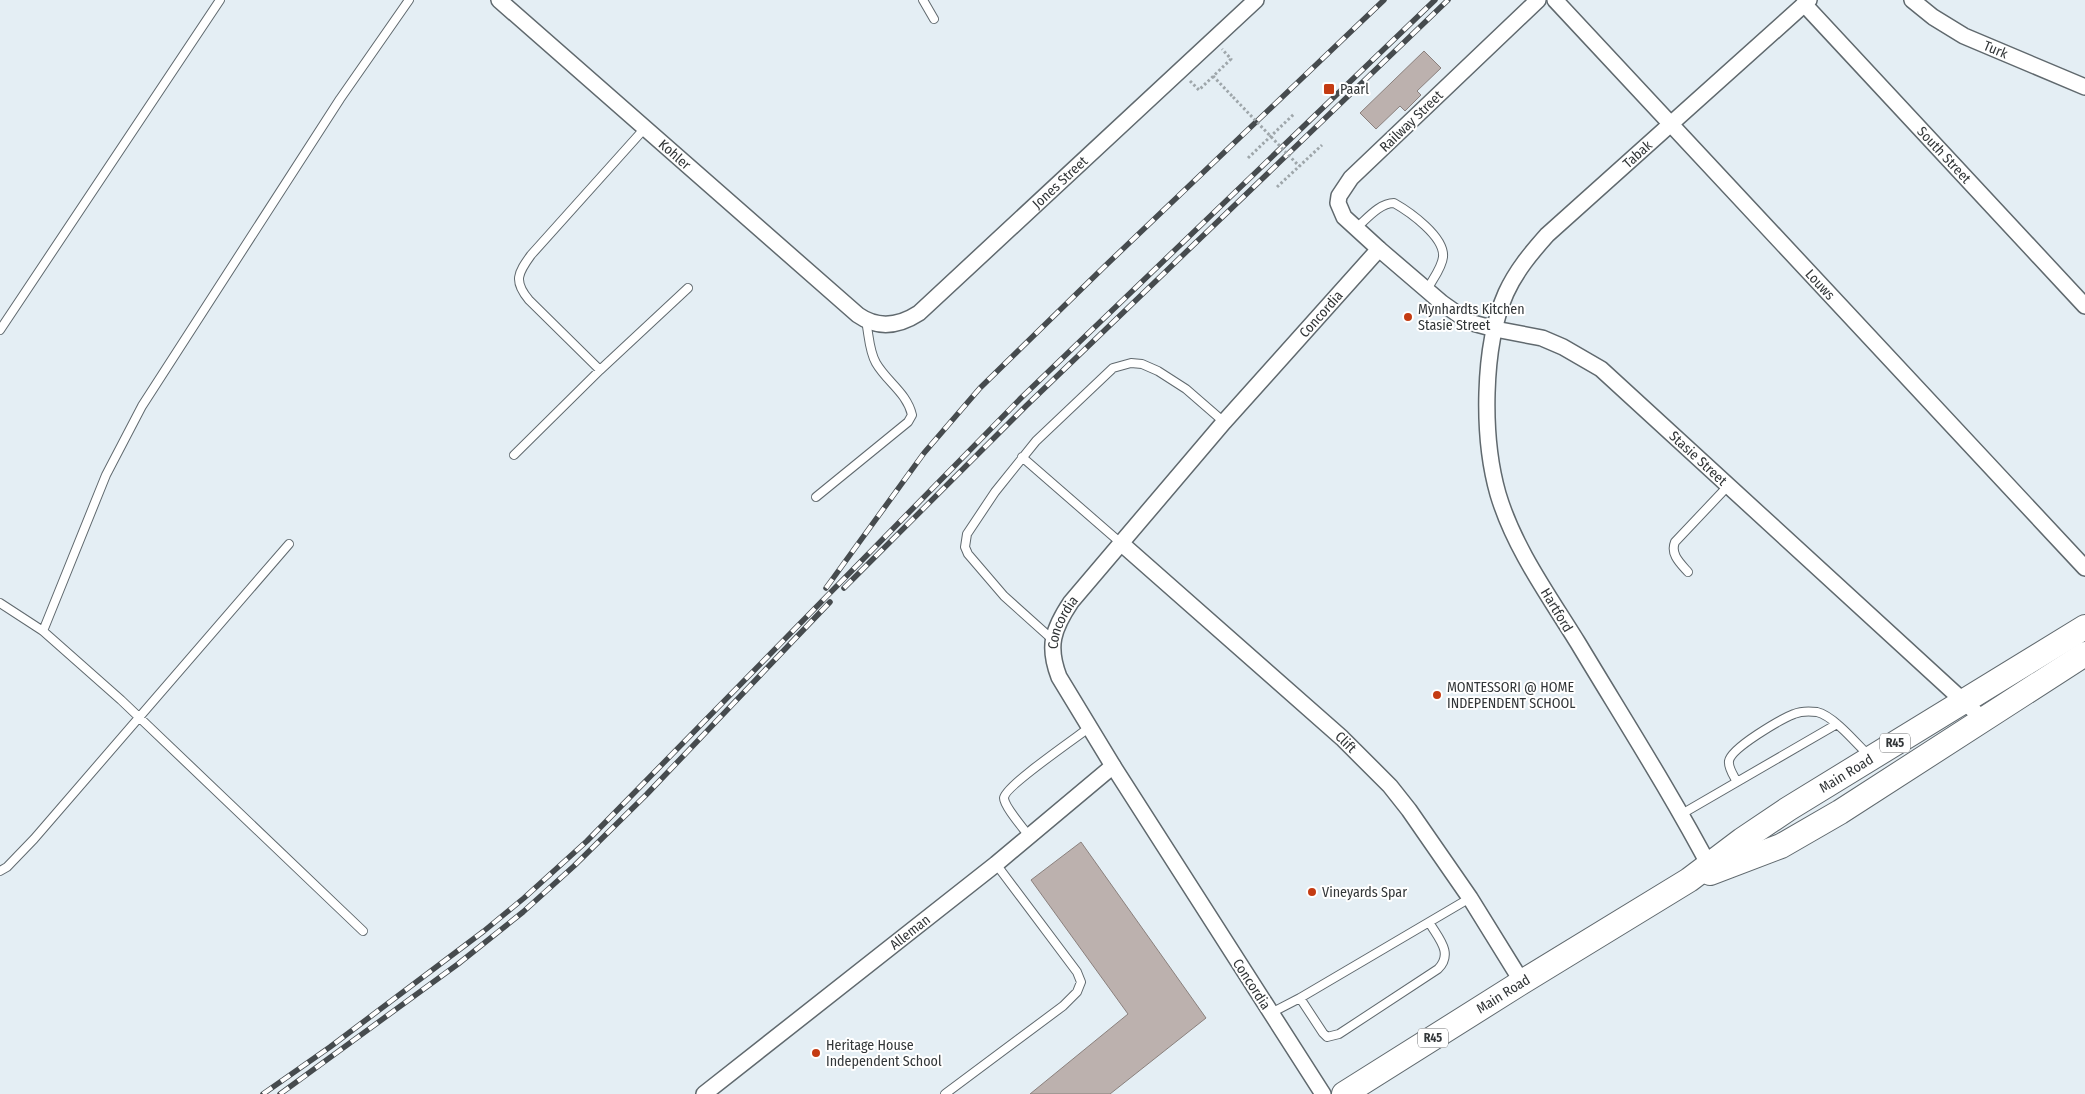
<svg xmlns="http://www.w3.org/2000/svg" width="2085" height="1094" font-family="'Fira Sans Condensed',sans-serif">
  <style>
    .building { fill: #bcb1ae; stroke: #8a807d }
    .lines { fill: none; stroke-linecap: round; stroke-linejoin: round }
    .service-casing { stroke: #60696e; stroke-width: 10 }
    .minor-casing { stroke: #60696e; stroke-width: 18 }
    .primary-casing { stroke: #60696e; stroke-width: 26 }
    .path { stroke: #9ea6aa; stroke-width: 3; stroke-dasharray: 2.5 2.5; stroke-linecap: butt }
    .service { stroke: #fff; stroke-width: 8 }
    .minor { stroke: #fff; stroke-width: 15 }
    .primary { stroke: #fff; stroke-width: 24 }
    .rail-casing { stroke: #464b4e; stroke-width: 5.5 }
    .rail { stroke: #fff; stroke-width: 4; stroke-dasharray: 11; stroke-linecap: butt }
    .path-bridge { stroke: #9ea6aa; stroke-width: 3; stroke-dasharray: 2.5 2.5; stroke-linecap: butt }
    .poi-dot { fill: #c43b12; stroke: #fff; stroke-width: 2 }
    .labels { text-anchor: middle; stroke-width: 4; stroke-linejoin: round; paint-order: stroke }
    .shield { fill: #fff; stroke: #707274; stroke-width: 1 }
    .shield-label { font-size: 12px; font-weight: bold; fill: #323638 }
    .street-label { font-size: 14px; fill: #323638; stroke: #fff }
    .poi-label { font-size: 14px; fill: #323638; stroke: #fff; text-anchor: start }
  </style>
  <rect width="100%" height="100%" fill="#e4eef4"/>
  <!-- building -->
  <path class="building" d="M1424,51L1441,68L1417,91L1421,95L1405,111L1400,106L1376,129L1360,113Z
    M1081,842L1206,1018L1110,1094H1030L1128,1014L1031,880Z"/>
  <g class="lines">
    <defs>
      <path id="service" d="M923,0L934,19
        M1355,229C1366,220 1379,203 1394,203C1410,212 1445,237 1443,257C1442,268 1432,280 1427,290
        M0,330L220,0
        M600,370L688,288
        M514,455L600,370L529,300C513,281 518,273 531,255L645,128
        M1022,457L1122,544
        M816,497L908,422L912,415C907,393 887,382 876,363C869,351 869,335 866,321
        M1688,572C1680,563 1670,554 1675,542L1728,486
        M0,603L43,631L121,700L363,931
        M43,631L106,475L142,406L340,99L409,0
        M1053,640L1004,596L968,554L965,547L967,534L995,492L1036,441L1113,368L1131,363L1142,364L1158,371L1186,389L1224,422
        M1737,782C1734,776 1728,768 1729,761C1731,748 1781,719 1794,714C1801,711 1809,711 1817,712C1834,716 1857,744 1870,757
        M1680,815L1837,724
        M1029,836C1023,828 1004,806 1004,798C1004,787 1077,737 1090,727
        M0,871L7,867L34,839L289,544
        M1300,998L1470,898
        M1271,1013L1300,998L1323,1033L1327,1037L1339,1034L1438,969C1454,953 1438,938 1429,922
        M945,1094L1063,1006L1077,992L1081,982L1077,972L996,864"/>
      <g id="minor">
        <path id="s1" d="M499,0L858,315C878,329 899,326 919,313L1256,0"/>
        <path id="s2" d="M1538,0L1351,178L1339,196L1338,203L1344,217L1379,249L1442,303L1469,322L1495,329L1542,338L1563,347L1601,369L1984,720"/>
        <path id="s3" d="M1555,0L2085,568"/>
        <path id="s4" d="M1912,0L1933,17L1964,36L2085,87"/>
        <path id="s5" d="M1804,4L2085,306"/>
        <path id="s6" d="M1122,544L1342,738L1390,786L1409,810L1470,898L1522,982"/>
        <path id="s7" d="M1712,871C1671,793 1623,718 1578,643C1549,596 1514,548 1498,494C1482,438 1482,347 1506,293C1516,271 1531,253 1547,235L1809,0"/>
        <path id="s8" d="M704,1094L996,864L1113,766"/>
        <path id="s9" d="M1323,1094L1113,766L1059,677C1047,646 1053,629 1071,602L1224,422L1379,249"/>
      </g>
      <g id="primary">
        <path d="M1710,873L1781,846L1840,812L2085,654"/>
        <path id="s10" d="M1344,1094L1522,982L1689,880L1742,840L1788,809L2085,627"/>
      </g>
    </defs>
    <!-- service casing -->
    <use href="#service" class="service-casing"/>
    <!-- minor casing -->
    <use href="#minor" class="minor-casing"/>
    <!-- primary casing -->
    <use href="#primary" class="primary-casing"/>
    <!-- path -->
    <path class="path" d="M1213,76L1233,97
      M1190,81L1199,90L1231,59L1222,49
      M1248,158L1294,114
      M1277,187L1322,145"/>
    <!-- service -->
    <use href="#service" class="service"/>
    <!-- minor -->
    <use href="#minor" class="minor"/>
    <!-- primary -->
    <use href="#primary" class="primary"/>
    <defs>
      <path id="rail" d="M826,588L924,453L980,388L1104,267L1384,0
        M844,588L1026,406L1448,0
        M263,1094L330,1047L484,931L524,898L587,841L1021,398L1435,0
        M280,1094L458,964L523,912L574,866L647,794L830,602"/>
    </defs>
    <!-- rail casing -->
    <use href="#rail" class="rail-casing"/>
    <!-- rail -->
    <use href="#rail" class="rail"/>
    <!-- path-bridge -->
    <path class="path-bridge" d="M1233,97L1299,166"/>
  </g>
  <!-- markers -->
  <g class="poi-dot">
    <rect x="1323" y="83" width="12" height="12" rx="2.5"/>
    <circle cx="1408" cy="317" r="5"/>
    <circle cx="1437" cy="695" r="5"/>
    <circle cx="1312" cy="892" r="5"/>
    <circle cx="816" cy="1053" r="5"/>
  </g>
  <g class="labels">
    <!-- shield labels -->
    <g class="shield">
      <rect x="1880" y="733.5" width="30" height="19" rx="4"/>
      <rect x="1418" y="1028.5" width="30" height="19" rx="4"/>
    </g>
    <g class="shield-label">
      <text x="1895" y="747">R45</text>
      <text x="1433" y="1042">R45</text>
    </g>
    <!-- street labels -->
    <g class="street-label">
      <text dy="5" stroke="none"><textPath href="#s4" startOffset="98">Turk</textPath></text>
      <text transform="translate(1411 121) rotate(-44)" y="5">Railway Street</text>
      <text dy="5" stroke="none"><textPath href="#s1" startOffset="234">Kohler</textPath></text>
      <text dy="5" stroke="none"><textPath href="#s7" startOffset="831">Tabak</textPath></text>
      <text dy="5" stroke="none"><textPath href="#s5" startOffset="206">South Street</textPath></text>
      <text dy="5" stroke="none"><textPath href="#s1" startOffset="735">Jones Street</textPath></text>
      <text dy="5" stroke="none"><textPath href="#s3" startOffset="389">Louws</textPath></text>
      <text dy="5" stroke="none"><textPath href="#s9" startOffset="955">Concordia</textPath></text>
      <text dy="5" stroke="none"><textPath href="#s2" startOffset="739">Stasie Street</textPath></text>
      <text transform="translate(1557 610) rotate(59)" y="5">Hartford</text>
      <text dy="5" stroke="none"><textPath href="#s9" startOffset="551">Concordia</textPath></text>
      <text dy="5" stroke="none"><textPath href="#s6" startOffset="299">Clift</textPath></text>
      <text dy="5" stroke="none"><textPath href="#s10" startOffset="596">Main Road</textPath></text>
      <text dy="5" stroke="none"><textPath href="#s8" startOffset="262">Alleman</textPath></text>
      <text transform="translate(1252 984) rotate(57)" y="5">Concordia</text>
      <text dy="5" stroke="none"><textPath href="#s10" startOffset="188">Main Road</textPath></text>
    </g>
    <!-- poi labels -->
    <g class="poi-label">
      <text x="1340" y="94">Paarl</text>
      <text x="1418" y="314">Mynhardts Kitchen<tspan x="1418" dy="16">Stasie Street</tspan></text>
      <text x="1447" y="692">MONTESSORI @ HOME<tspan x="1447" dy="16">INDEPENDENT SCHOOL</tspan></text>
      <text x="1322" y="897">Vineyards Spar</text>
      <text x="826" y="1050">Heritage House<tspan x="826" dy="16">Independent School</tspan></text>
    </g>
  </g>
</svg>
